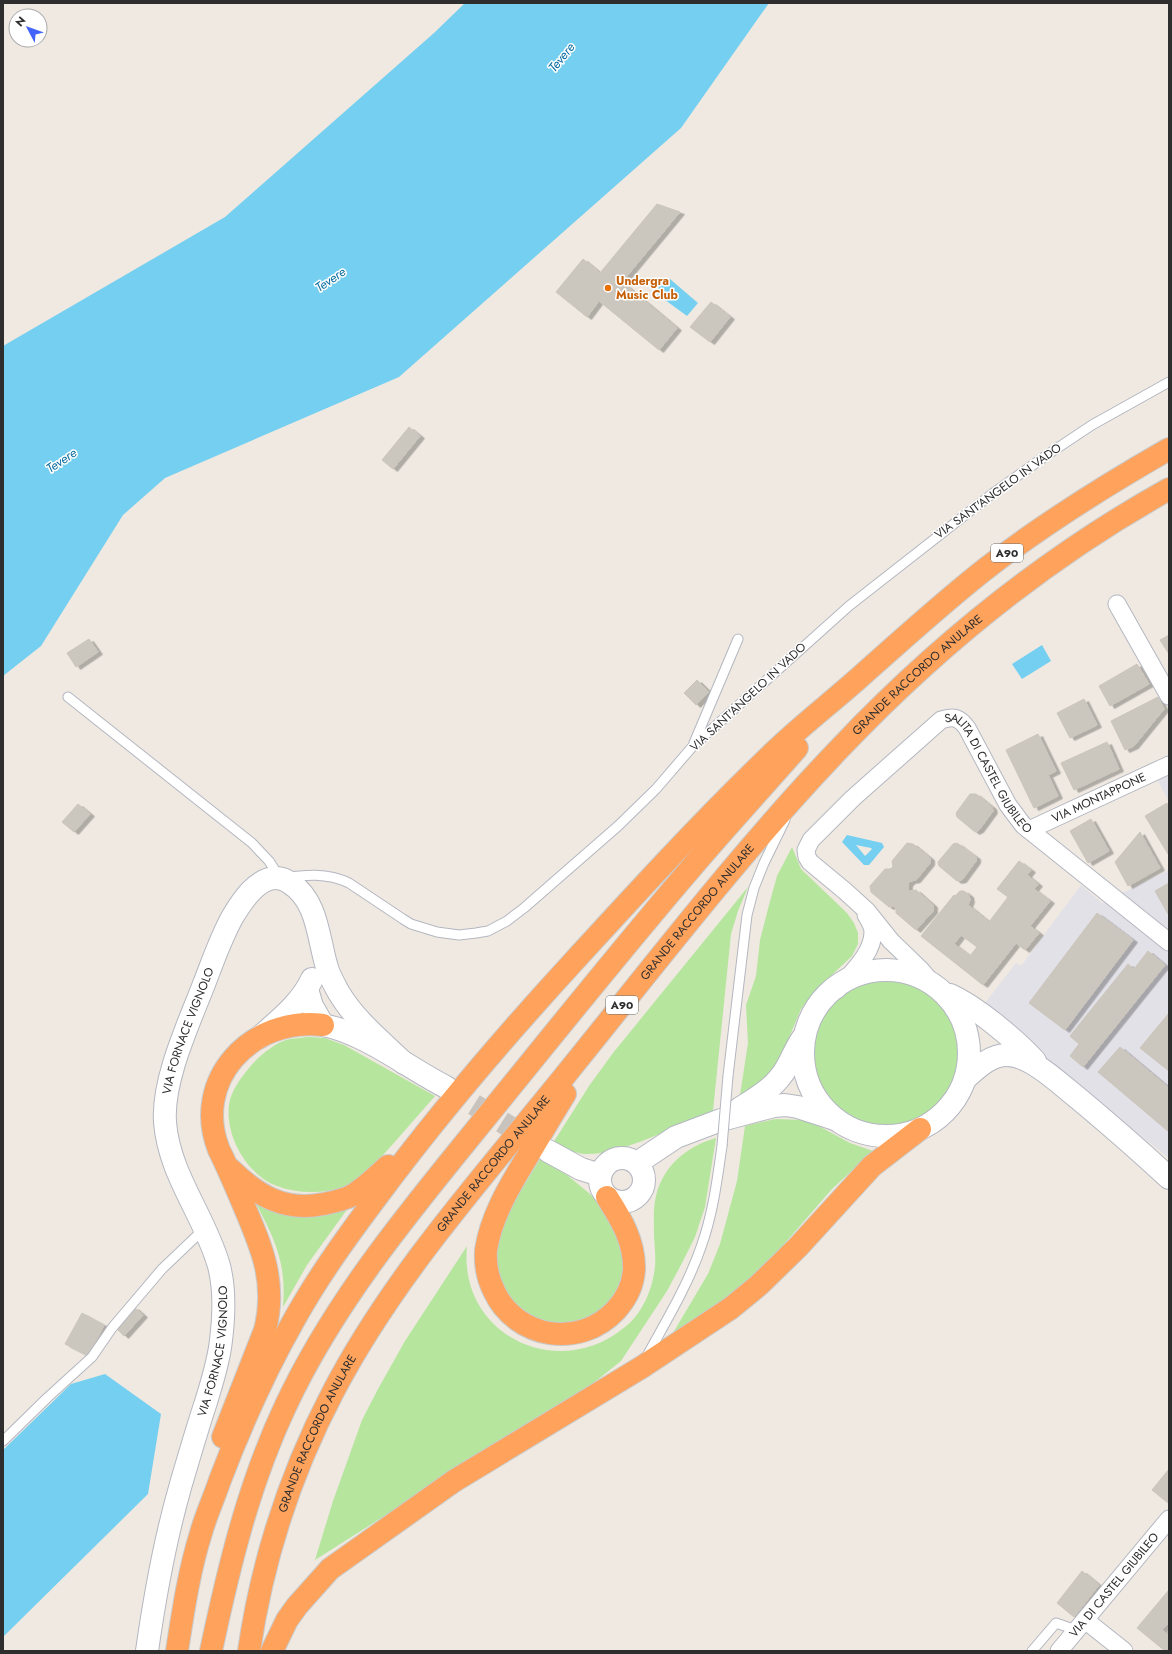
<svg xmlns="http://www.w3.org/2000/svg" width="1172" height="1654" font-family="Jost,sans-serif">
  <style>
    .industrial { fill: #e3e1e8 }
    .green { fill: #b6e59e }
    .water { fill: #75cff0; fill-rule: evenodd }
    .building { fill: #cbc7bf; stroke: #cbc5ba; fill-rule: evenodd; filter: url(#shadow) }
    .lines { fill: none; stroke-linecap: round; stroke-linejoin: round }
    .secondary-tunnel { stroke: #c8c4bd; stroke-width: 22; stroke-dasharray: 22 11; stroke-linecap: butt }
    .lane-casing { stroke: #b4b7c1; stroke-width: 11 }
    .street-casing { stroke: #b4b7c1; stroke-width: 19 }
    .secondary-casing { stroke: #b4b7c1; stroke-width: 24 }
    .highway-casing { stroke: #c9c9c9; stroke-width: 24 }
    .lane { stroke: #fff; stroke-width: 9 }
    .street { stroke: #fff; stroke-width: 17 }
    .secondary { stroke: #fff; stroke-width: 22 }
    .highway { stroke: #ffa35c; stroke-width: 22 }
    .lane-bridge-casing { stroke: #b4b7c1; stroke-width: 11; stroke-linecap: butt }
    .lane-bridge { stroke: #fff; stroke-width: 9 }
    .food-dot { fill: #e8710a; stroke: #fff; stroke-width: 1.5 }
    .labels { text-anchor: middle; stroke-width: 3; stroke-linejoin: round; paint-order: stroke }
    .shield { fill: #fff; stroke: #6d6d6d; stroke-width: 1 }
    .shield-label { font-size: 11px; font-weight: bold; fill: #2e2e2e }
    .food-label { font-size: 12px; font-weight: bold; fill: #c56008; stroke: #fff; text-anchor: start }
    .street-label { font-size: 12px; fill: #2e2e2e; stroke: #fff }
    .water-label { font-size: 13px; font-style: italic; fill: #0d6fa3; stroke: #fff }
  </style>
  <defs>
    <filter id="shadow"><feDropShadow dx="4.5" dy="2.5" stdDeviation="0" flood-color="#0004"/></filter>
  </defs>
  <rect width="100%" height="100%" fill="#efe9e1"/>
  <!-- industrial -->
  <path class="industrial" d="M1169,774V802L1157,779Z
    M1169,870V1158L1039,1056L985,1003L1016,963L1021,966L1081,885L1102,903Z"/>
  <!-- green -->
  <path class="green" d="M792,847L801,869L847,913L854,923L858,933V944L852,956L817,989L801,1009L778,1064L755,1091L740,1095L748,1043L746,1005L756,976L760,940L769,905L777,876Z
    M748,887L738,911L731,934L713,1111C680,1124 619,1156 585,1154C574,1153 563,1148 553,1143L589,1086L613,1053Z
    M813 1052a73 73 0 1 1 146 0a73 73 0 1 1-146 0Z
    M308,1037L325,1038L344,1045L435,1096C421,1112 407,1128 393,1144C379,1159 365,1178 346,1186C325,1194 298,1194 277,1186C247,1175 225,1136 229,1105C231,1091 240,1079 249,1068C258,1057 275,1042 290,1039C296,1038 302,1038 308,1037Z
    M775,1119L803,1120L815,1124L850,1143L873,1151L832,1189L772,1258L740,1290L670,1338L708,1274L720,1244L737,1181L745,1126Z
    M716,1138L705,1207L695,1237L682,1263L667,1291L621,1361L591,1385L315,1560L333,1501L362,1420L378,1389L405,1341L467,1246C458,1335 558,1383 625,1327C643,1313 653,1288 655,1266C656,1255 654,1243 654,1232C654,1221 653,1208 656,1196C663,1166 687,1146 716,1138Z
    M540,1159L567,1175L590,1194L609,1215L622,1236L625,1281L607,1307L580,1323L542,1324L514,1305L499,1279L496,1256L498,1241L509,1212L517,1197Z
    M252,1196L351,1204L307,1265L283,1307C287,1260 273,1236 252,1196Z"/>
  <!-- water -->
  <path class="water" d="M465,3H769L681,128L399,377L165,478L123,515L41,646L3,676V346L225,217L434,33Z
    M670,279L698,303L687,316L657,294L660,283H665Z
    M1042,645L1051,661L1022,679L1012,664Z
    M847,835L882,843L884,847L869,865H864L842,842ZM856,845L871,848L872,849L865,856Z
    M105,1374L161,1414L148,1494L3,1637V1450L71,1384Z"/>
  <!-- building -->
  <path class="building" d="M657,204L680,212L622,282L677,328L659,350L599,301L587,317L556,292L583,259L600,273Z
    M711,302L730,317L710,342L690,327Z
    M409,427L420,436L393,469L382,460Z
    M1169,635V654L1160,640Z
    M89,639L98,652L76,667L67,653Z
    M1137,664L1149,684L1110,706L1099,686Z
    M697,680L709,692L696,705L684,693Z
    M1158,697L1164,709L1134,746L1125,750L1111,721Z
    M1084,699L1097,725L1070,738L1057,713Z
    M1038,734L1056,771L1048,775L1058,796L1034,808L1006,750Z
    M1107,742L1119,769L1074,790L1061,763Z
    M970,794H976L992,807L993,811L979,830L975,832L957,817L956,813Z
    M1167,803L1169,807L1168,854L1145,816Z
    M78,804L90,814L74,832L62,822Z
    M1091,819L1109,851L1088,863L1070,831Z
    M1140,832L1160,868L1128,886L1115,862Z
    M907,843L913,844L930,858V863L916,880L911,881L908,884V889L910,891L916,890L933,905V911L916,930L896,913V908L893,906L889,907L871,892L870,886L885,869H890L893,867L892,861Z
    M957,843L976,857V861L962,880L957,881L939,866L938,862L953,844Z
    M1019,861L1031,870L1027,875L1038,884L1034,889L1050,901L1030,926L1039,933L1025,950L1016,943L983,985L921,936L954,895L955,896L960,891H964L969,895L970,900L968,905L989,922L1008,897L997,889ZM961,935L977,947L970,956L954,944Z
    M1169,883V913L1168,914L1155,891Z
    M1097,913L1133,940L1065,1030L1029,1003Z
    M1148,951L1165,965L1083,1067L1070,1056L1079,1044L1070,1036L1128,964L1134,969Z
    M1169,1013V1071L1140,1048Z
    M1120,1047L1169,1088V1132L1098,1072Z
    M134,1307L143,1315L124,1336L116,1328Z
    M82,1313L104,1325L88,1356L65,1344Z
    M1169,1469V1502L1168,1503L1152,1490Z
    M1082,1571L1099,1585L1074,1617L1057,1603Z
    M1168,1591L1169,1622L1162,1630L1169,1636V1651H1165L1137,1628Z"/>
  <g class="lines">
    <!-- secondary-tunnel -->
    <path class="secondary-tunnel" d="M446,1087L534,1142"/>
    <defs>
      <path id="lane" d="M68,697L252,843L269,861L280,878C304,875 326,872 349,883L403,919L411,924L437,932L459,935L476,933L488,931L507,921L524,908L618,826L656,789L693,746L849,606L992,494L1047,455L1092,425L1169,382
        M694,743L738,639
        M728,1076L747,915L754,888L764,863L785,820
        M647,1356C666,1321 688,1285 701,1247C713,1214 717,1181 722,1146
        M3,1441L47,1398L92,1357L112,1328L162,1269L204,1229
        M1032,1651L1056,1623L1076,1630"/>
      <g id="street">
        <path d="M1117,604L1169,696"/>
        <path id="s1" d="M1029,830L1169,765"/>
        <path id="s2" d="M932,983L920,969L891,941L867,911L845,891L810,862L807,857L806,850L811,840L853,798L941,720C953,716 959,717 967,728L1008,805L1023,825L1169,942"/>
        <path d="M837,990C850,974 873,954 873,932C873,926 869,920 866,915"/>
        <path d="M1085,1620L1124,1651"/>
        <path id="s3" d="M1059,1651L1169,1519"/>
      </g>
      <g id="secondary">
        <circle cx="886" cy="1053" r="83"/>
        <path d="M307,989L312,1006L323,1025C365,1033 407,1067 446,1087"/>
        <path d="M950,995C976,1007 1015,1039 1035,1061"/>
        <path d="M260,1037C279,1020 302,1002 312,979"/>
        <path d="M965,1079C977,1068 990,1055 1007,1055C1031,1055 1061,1085 1079,1099C1110,1125 1139,1150 1169,1178"/>
        <path d="M739,1109C758,1097 776,1087 787,1067C792,1058 796,1048 802,1039"/>
        <path d="M548,1151L581,1169L600,1175"/>
        <circle cx="622" cy="1180" r="22"/>
        <path d="M637,1163L676,1137L721,1120L774,1106L785,1105L798,1107L835,1119"/>
        <path id="s4" d="M147,1651C155,1595 165,1539 181,1484C189,1457 197,1429 206,1402C212,1382 219,1361 221,1340C224,1316 225,1289 219,1266C205,1216 169,1175 165,1122C162,1080 189,1023 204,984C213,961 221,937 233,916C242,901 257,878 276,878C281,878 286,880 290,883C317,900 318,936 326,964C328,974 334,984 339,993C355,1020 381,1041 404,1063"/>
      </g>
      <g id="highway">
        <path d="M565,1094C552,1115 539,1137 526,1159C509,1187 491,1217 486,1250C485,1264 488,1279 494,1291C516,1339 580,1349 616,1310C626,1299 633,1285 634,1270C635,1242 621,1219 607,1197"/>
        <path d="M230,1169C257,1195 284,1212 323,1204C333,1202 344,1200 353,1195C366,1187 377,1176 388,1166"/>
        <path d="M223,1437L265,1330C277,1283 262,1248 244,1206C236,1187 228,1168 219,1150C191,1080 252,1016 323,1025"/>
        <path d="M177,1651C183,1612 189,1571 201,1533C206,1515 214,1498 220,1480C241,1425 265,1371 294,1320C319,1275 349,1234 379,1194C440,1112 506,1035 575,960C640,889 705,818 775,751C802,725 832,702 860,677C902,640 943,602 988,567C1045,523 1106,485 1169,449"/>
        <path d="M211,1651C229,1566 249,1483 286,1405C338,1294 420,1199 496,1105C561,1025 625,945 692,867C726,827 762,788 797,748"/>
        <path id="s5" d="M249,1651C262,1562 291,1472 333,1392C394,1275 485,1175 567,1073C656,963 743,849 841,747C937,646 1047,557 1169,489"/>
        <path d="M272,1651L287,1620L297,1606L330,1569L454,1481L642,1367L731,1308L759,1285L798,1247L872,1166L920,1129"/>
      </g>
    </defs>
    <!-- lane casing -->
    <use href="#lane" class="lane-casing"/>
    <!-- street casing -->
    <use href="#street" class="street-casing"/>
    <!-- secondary casing -->
    <use href="#secondary" class="secondary-casing"/>
    <!-- highway casing -->
    <use href="#highway" class="highway-casing"/>
    <!-- lane -->
    <use href="#lane" class="lane"/>
    <!-- street -->
    <use href="#street" class="street"/>
    <!-- secondary -->
    <use href="#secondary" class="secondary"/>
    <!-- highway -->
    <use href="#highway" class="highway"/>
    <defs>
      <path id="lane-bridge" d="M722,1146L728,1076"/>
    </defs>
    <!-- lane-bridge casing -->
    <use href="#lane-bridge" class="lane-bridge-casing"/>
    <!-- lane-bridge -->
    <use href="#lane-bridge" class="lane-bridge"/>
  </g>
  <!-- markers -->
  <circle class="food-dot" cx="608" cy="288" r="4"/>
  <g class="labels">
    <!-- shield labels -->
    <g class="shield">
      <rect x="991" y="544" width="32" height="18" rx="3"/>
      <rect x="606" y="996" width="32" height="18" rx="3"/>
    </g>
    <g class="shield-label">
      <text x="1007" y="557">A90</text>
      <text x="622" y="1009">A90</text>
    </g>
    <!-- food labels -->
    <g class="food-label">
      <text x="616" y="285">Undergra<tspan x="616" dy="14">Music Club</tspan></text>
    </g>
    <!-- street labels -->
    <g class="street-label">
      <text transform="translate(998 491) rotate(-36)" y="4">VIA SANT'ANGELO IN VADO</text>
      <text dy="4" stroke="none"><textPath href="#s5" startOffset="1201">GRANDE RACCORDO ANULARE</textPath></text>
      <text transform="translate(748 697) rotate(-43)" y="4">VIA SANT'ANGELO IN VADO</text>
      <text dy="4" stroke="none"><textPath href="#s2" startOffset="451">SALITA DI CASTEL GIUBILEO</textPath></text>
      <text dy="4" stroke="none"><textPath href="#s1" startOffset="77">VIA MONTAPPONE</textPath></text>
      <text dy="4" stroke="none"><textPath href="#s5" startOffset="877">GRANDE RACCORDO ANULARE</textPath></text>
      <text dy="4" stroke="none"><textPath href="#s4" startOffset="644">VIA FORNACE VIGNOLO</textPath></text>
      <text dy="4" stroke="none"><textPath href="#s5" startOffset="553">GRANDE RACCORDO ANULARE</textPath></text>
      <text dy="4" stroke="none"><textPath href="#s4" startOffset="308">VIA FORNACE VIGNOLO</textPath></text>
      <text dy="4" stroke="none"><textPath href="#s5" startOffset="229">GRANDE RACCORDO ANULARE</textPath></text>
      <text dy="4" stroke="none"><textPath href="#s3" startOffset="86">VIA DI CASTEL GIUBILEO</textPath></text>
    </g>
    <!-- water labels -->
    <g class="water-label">
      <text transform="translate(561 57) rotate(-51)" y="5">Tevere</text>
      <text transform="translate(330 279) rotate(-34)" y="5">Tevere</text>
      <text transform="translate(61 460) rotate(-34)" y="5">Tevere</text>
    </g>
  </g>
  <!-- border -->
  <rect width="1172" height="1654" fill="none" stroke="#2e2e2e" stroke-width="8"/>
  <!-- north arrow -->
  <g transform="translate(28 28) rotate(311)"><circle r="19" fill="#ffffff" stroke="#ababab"/>
  <path d="M0-3L7 15L0 10L-7 15Z" fill="#4264fb"/>
  <text y="-6" font-size="11" font-weight="bold" text-anchor="middle" fill="#2e2e2e">N</text>
  </g>
</svg>
